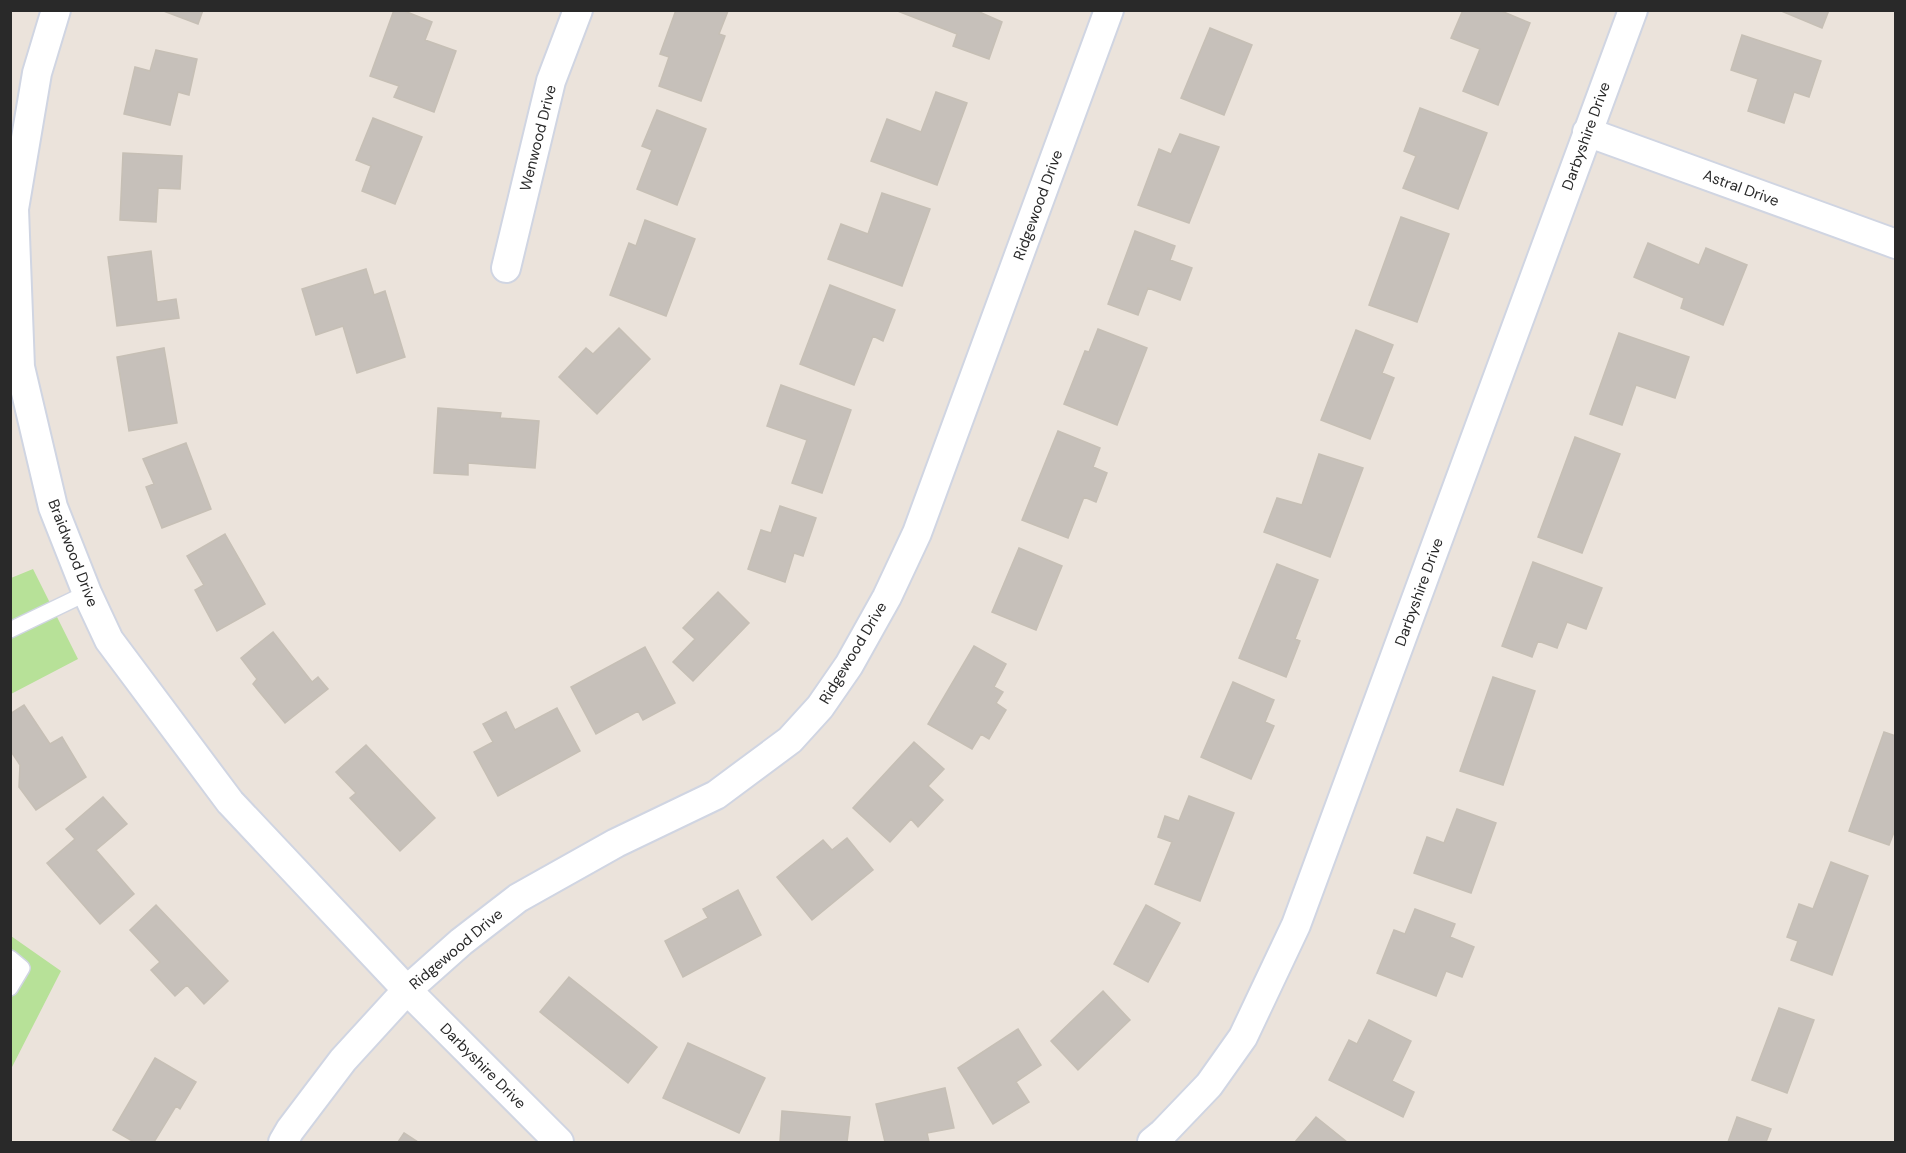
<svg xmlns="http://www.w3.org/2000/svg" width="1906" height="1153" font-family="'DM Sans',sans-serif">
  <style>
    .green { fill: #b7e198 }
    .building { fill: #c6c0ba; stroke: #c6bfb5; stroke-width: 1.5 }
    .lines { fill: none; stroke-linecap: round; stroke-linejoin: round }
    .service-casing { stroke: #d0d5e2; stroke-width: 18 }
    .minor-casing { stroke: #d0d5e2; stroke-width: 32 }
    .service { stroke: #fff; stroke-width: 15 }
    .minor { stroke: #fff; stroke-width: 28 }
    .labels { text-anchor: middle; stroke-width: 6; stroke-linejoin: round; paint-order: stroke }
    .street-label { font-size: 15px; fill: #292929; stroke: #fff }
  </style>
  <rect width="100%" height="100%" fill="#ebe3db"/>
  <!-- green -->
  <path class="green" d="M33,569L78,659L11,694V578Z
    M11,936L61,971L11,1069Z"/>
  <!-- building -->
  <path class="building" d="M161,10H203L198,24Z
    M394,10H402L432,22L425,40L456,51L434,112L394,97L399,86L370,76Z
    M676,10L728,11L719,34L725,36L701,101L659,86L669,57L660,54Z
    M895,10H975L1002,22L989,59L953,46L957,34Z
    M1463,10H1499L1530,23L1498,105L1463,91L1480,49L1451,38Z
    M1779,10H1829L1822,28Z
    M1210,28L1252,45L1224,115L1181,98Z
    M1742,35L1821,61L1809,97L1794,92L1784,123L1748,111L1758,79L1731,70Z
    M156,50L197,59L189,95L178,92L170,125L124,114L135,67L150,71Z
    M936,92L967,103L937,185L871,161L887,119L921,132Z
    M1420,108L1487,133L1458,209L1403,188L1416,156L1404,151Z
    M657,110L706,129L677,205L637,189L652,150L642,146Z
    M373,118L422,137L395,204L362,191L371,166L356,160Z
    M1180,134L1219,147L1189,223L1138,205L1159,149L1171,154Z
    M123,153L182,156L180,189L158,188L156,222L120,220Z
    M882,193L930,209L902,286L828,259L841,224L868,234Z
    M1401,217L1449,234L1417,322L1369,305Z
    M645,220L695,239L666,316L610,295L629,243L636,246Z
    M1135,231L1175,246L1170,260L1192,268L1180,300L1148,288L1138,315L1108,304Z
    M1648,243L1699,265L1706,248L1747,265L1723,325L1681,308L1684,298L1634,277Z
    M151,251L157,302L176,299L179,318L117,326L108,257Z
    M366,269L374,295L385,291L405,357L357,373L343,326L316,335L302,289Z
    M830,285L895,310L883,341L873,336L854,385L800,364Z
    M619,328L650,359L597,414L559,377L586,348L593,354Z
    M1098,329L1147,348L1117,425L1064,404L1085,351L1089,352Z
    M1356,330L1393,345L1382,373L1394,378L1370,439L1321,420Z
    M1619,333L1689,357L1675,398L1636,385L1622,425L1590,414Z
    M164,348L177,423L129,431L117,357Z
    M781,385L851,410L822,493L792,483L807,440L767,426Z
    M438,408L501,413L500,418L539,421L535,468L468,463V475L434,473Z
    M1058,431L1100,448L1093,467L1107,473L1096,502L1084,497L1068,538L1022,520Z
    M1575,437L1620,454L1582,553L1538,537Z
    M186,443L211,509L162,528L146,487L154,484L143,459Z
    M1319,454L1363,468L1330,557L1264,532L1277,498L1302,505Z
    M780,506L816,518L803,556L794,553L785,582L748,569L761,530L771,533Z
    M225,534L265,604L217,631L195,590L204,585L187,556Z
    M1019,548L1062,566L1036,630L992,612Z
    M1533,562L1602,588L1586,629L1567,622L1557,648L1538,641L1532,657L1502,646Z
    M1277,564L1318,580L1295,639L1300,641L1286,677L1239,658Z
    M718,592L749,623L693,681L673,662L695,639L683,628Z
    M273,632L312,682L318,677L328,689L285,723L253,684L257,679L241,658Z
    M974,646L1006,664L994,687L1003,692L996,703L1006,710L989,739L981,734L972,749L928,724Z
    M645,647L675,703L643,720L638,711L596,734L571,687Z
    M1493,677L1535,691L1503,785L1460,771Z
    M1233,682L1274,700L1265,722L1274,726L1251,779L1201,757Z
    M24,705L50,744L62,737L86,777L36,810L19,787L20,765L10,750V714Z
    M557,708L580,751L498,796L474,752L493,742L483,724L506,712L515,730Z
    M1884,732L1896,736V827L1889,845L1849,831Z
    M914,742L944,769L928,786L943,800L918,827L911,819L890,842L853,808Z
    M366,745L435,818L400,851L350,798L356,793L336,772Z
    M1189,796L1234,813L1200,901L1155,884L1172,842L1158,837L1165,816L1179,821Z
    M103,797L127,824L96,850L134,894L100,924L47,863L75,839L66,829Z
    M1457,809L1496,823L1471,893L1414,873L1427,837L1444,843Z
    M847,838L873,870L812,920L777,877L823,840L832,850Z
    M1831,862L1868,876L1832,975L1791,960L1798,941L1787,937L1799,904L1813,909Z
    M738,890L761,935L683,977L665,941L708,918L703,909Z
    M156,905L228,981L204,1004L187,985L175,996L151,970L160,962L130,930Z
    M1146,905L1180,923L1148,982L1114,964Z
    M1415,909L1455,924L1450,937L1474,947L1462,977L1446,971L1436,996L1377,973L1394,930L1405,934Z
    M569,977L657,1047L628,1083L540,1012Z
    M1103,991L1130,1020L1078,1070L1051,1041Z
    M1779,1008L1814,1020L1787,1093L1752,1080Z
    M1369,1020L1411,1041L1392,1081L1414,1092L1403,1117L1329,1080L1349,1040L1357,1044Z
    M1018,1029L1041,1065L1016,1082L1029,1102L993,1124L958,1068Z
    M688,1043L765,1078L739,1133L663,1098Z
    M155,1058L196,1082L180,1109L176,1106L154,1142H134L113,1130Z
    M945,1088L954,1128L927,1133L929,1142H885L876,1104Z
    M782,1111L850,1117L847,1142H780Z
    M1316,1117L1347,1142H1295Z
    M1737,1117L1771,1129L1766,1142H1728Z
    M404,1133L418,1142H398Z"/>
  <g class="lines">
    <defs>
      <path id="service" d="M10,630L87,593
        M10,958L22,968L10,988"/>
      <path id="minor" d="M56,10L37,73L14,209L20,367L53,507L87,593L109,640L230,802L407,990L559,1142
        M1587,132L1896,244
        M506,268L551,81L578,10
        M283,1142L290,1130L343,1060L407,990L461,942L518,898L616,843L716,795L790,740L820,707L849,665L887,597L917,533L1109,10
        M1152,1142L1163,1133L1209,1085L1243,1037L1296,925L1633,10"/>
    </defs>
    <!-- service casing -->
    <use href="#service" class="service-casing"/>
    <!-- minor casing -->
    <use href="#minor" class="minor-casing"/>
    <!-- service -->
    <use href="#service" class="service"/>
    <!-- minor -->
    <use href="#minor" class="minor"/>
  </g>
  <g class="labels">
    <!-- street labels -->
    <g class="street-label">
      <text transform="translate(1586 136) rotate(-70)" y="5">Darbyshire Drive</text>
      <text transform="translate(538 138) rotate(-76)" y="5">Wenwood Drive</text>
      <text transform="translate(1741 188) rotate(20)" y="5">Astral Drive</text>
      <text transform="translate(1038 205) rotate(-70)" y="5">Ridgewood Drive</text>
      <text transform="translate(73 553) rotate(69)" y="5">Braidwood Drive</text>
      <text transform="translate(1419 592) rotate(-70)" y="5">Darbyshire Drive</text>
      <text transform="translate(853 653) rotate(-59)" y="5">Ridgewood Drive</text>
      <text transform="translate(456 949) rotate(-40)" y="5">Ridgewood Drive</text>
      <text transform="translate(483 1066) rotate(45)" y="5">Darbyshire Drive</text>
    </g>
  </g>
  <!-- border -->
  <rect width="1906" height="1153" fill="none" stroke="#292929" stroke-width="24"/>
</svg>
